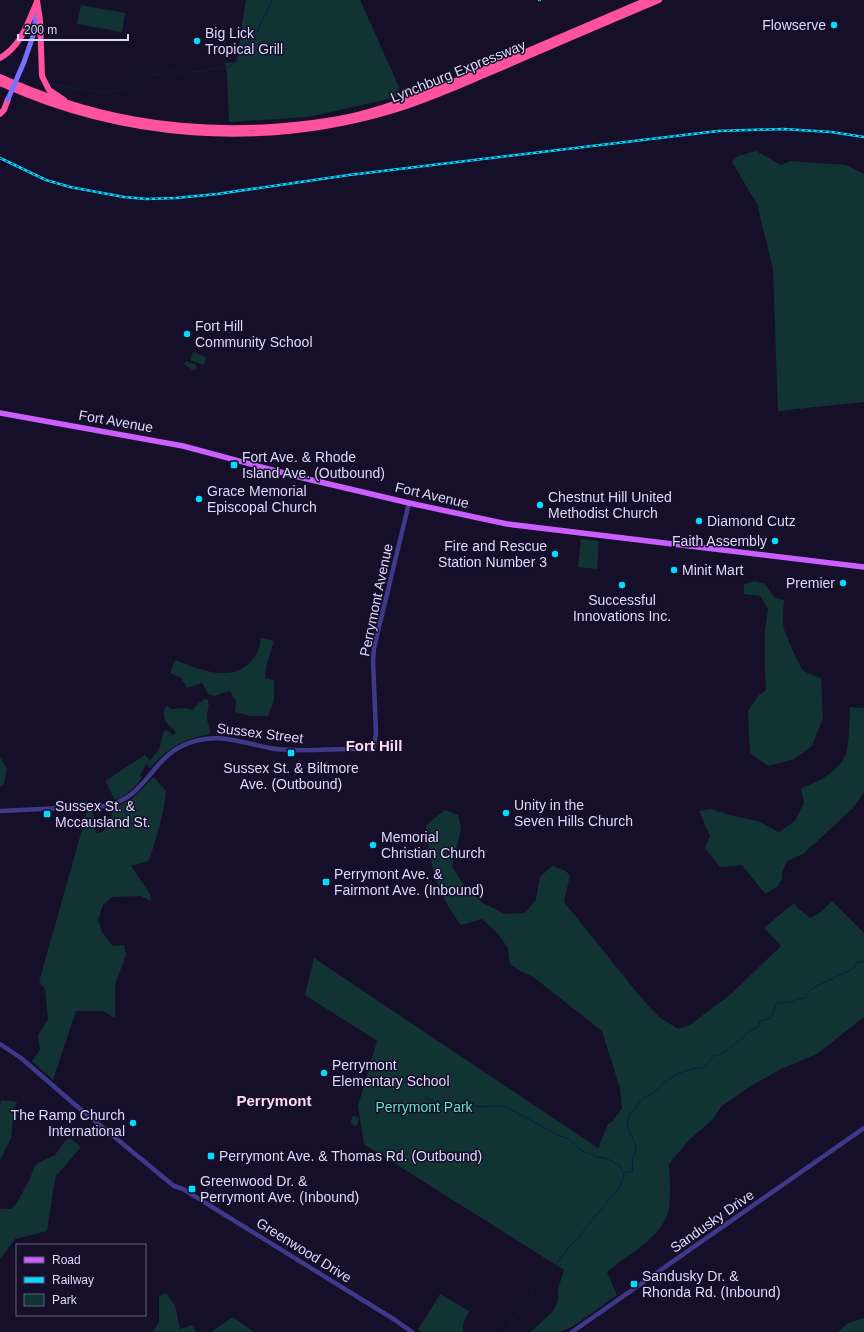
<svg xmlns="http://www.w3.org/2000/svg" width="864" height="1332" font-family="Helvetica,sans-serif">
  <style>
    .green { fill: #123334 }
    .lines { fill: none; stroke-linecap: round; stroke-linejoin: round }
    .stream { stroke: #081d49; stroke-width: 1 }
    .tertiary { stroke: #3f398a; stroke-width: 4.5 }
    .secondary { stroke: #786eff; stroke-width: 5 }
    .primary { stroke: #ca5eff; stroke-width: 5.5 }
    .motorway { stroke: #ff529e; stroke-width: 6 }
    .rail-casing { stroke: #03dbff; stroke-width: 2.5 }
    .rail { stroke: #150f29; stroke-width: 1; stroke-dasharray: 3; stroke-linecap: butt }
    .secondary-bridge { stroke: #786eff; stroke-width: 5 }
    .poi-dot { fill: #03dbff; stroke: #150f29; stroke-width: 1.5 }
    .labels { text-anchor: middle; stroke-width: 3; stroke-linejoin: round; paint-order: stroke }
    .poi-label { font-size: 14px; fill: #ded7ff; stroke: #150f29; text-anchor: start }
    .street-label { font-size: 14px; fill: #ded7ff; stroke: #150f29 }
    .park-label { font-size: 14px; fill: #5ee5c9; stroke: #150f29 }
    .neighbourhood-label { font-size: 15px; font-weight: bold; fill: #ffd9f0; stroke: #150f29 }
  </style>
  <rect width="100%" height="100%" fill="#150f29"/>
  <!-- green -->
  <path class="green" d="M246,0H360L399,87L398,97L308,117L229,122L227,75L225,63L236,62Z
    M81,5L125,13L122,32L77,24Z
    M756,151L781,165L791,161L846,165L864,174V402L778,411L773,269L757,204L732,162L738,156Z
    M193,352L206,357L204,365L190,360Z
    M186,361L196,365L197,367L194,371L184,364Z
    M581,539L599,541L597,569L578,567Z
    M755,581L765,584L774,597L784,600C783,610 782,619 784,629C785,634 800,668 804,671C808,674 816,676 821,678L823,718L812,746L794,759L768,766L750,753L748,711L759,695L766,690L765,670V630L768,609L760,596L744,594V584Z
    M261,638L274,641L266,667L265,678L274,680V700L268,716H251L235,712L236,701L230,691L214,696L208,694L202,683L187,688L181,678L170,673L175,660C202,670 235,686 255,656C259,651 260,644 261,638Z
    M205,699L208,700C210,711 206,710 207,717C207,723 210,728 210,734C185,738 166,749 150,768L146,764L140,776L142,778C134,788 127,796 115,800L105,781L145,755L150,761L159,749L163,733L166,730L173,735L176,732C167,724 159,717 167,705L171,709L184,708L192,710L199,703Z
    M850,707L864,708V792L852,809L803,854L787,861L782,872V879L778,886L765,894L742,865L720,867L705,848L710,836L699,811L711,809L729,815L758,821L779,832L795,821L804,803L801,788C818,782 839,772 846,753C850,739 849,721 850,707Z
    M0,757L7,769L4,784L0,787Z
    M154,777L166,791C164,815 156,838 149,861L131,866L150,894L151,901L141,896L112,897L103,905L98,920L102,932L113,946L124,945L126,955L115,984V1018L103,1011H76L53,1080L32,1061L40,1050L38,1035L48,1019L45,989L39,982L87,812L93,811L96,833L102,832L109,824L113,809L132,799Z
    M445,810L458,815L461,829L452,867L465,887L483,903L505,914L525,913L536,899L540,877L552,866L564,870L570,875L564,902L643,1000L659,1017L678,1029L690,1025L731,994L781,946L764,928L794,903L799,909L810,918L821,912L832,901L864,933V1017L817,1054L781,1069L749,1087L722,1106L713,1119L689,1140L669,1164C670,1174 671,1208 667,1216C656,1241 627,1255 607,1272L617,1295L572,1327L559,1332H531L553,1311L558,1301V1289L564,1270L364,1144L358,1106L377,1041L305,995L314,958L598,1148L608,1124L612,1122L622,1109L620,1088L602,1031L532,976L522,972L510,964L508,948L498,934L482,919L461,925C438,895 428,862 426,825Z
    M1,1100L17,1102L14,1109L11,1138L0,1160V1105Z
    M353,1116L357,1117L359,1119L357,1125L355,1127L350,1122Z
    M70,1138L81,1147L56,1176L53,1191L47,1231L15,1239L0,1259V1209H11L16,1204L30,1179L34,1167L38,1163L55,1155L65,1141Z
    M166,1293L175,1305L180,1329L192,1325L196,1332H153L159,1322V1296Z
    M440,1294L469,1311L463,1324V1332H422L418,1330Z
    M233,1317L254,1332H211Z
    M864,1318V1332H838L848,1323Z"/>
  <g class="lines">
    <!-- stream -->
    <path class="stream" d="M6,59L19,67
      M23,69L29,72L39,83
      M49,84L77,89L105,92L122,90L142,79L170,70L180,74L191,71L203,72L215,68L230,67L257,32L272,0
      M425,1097L441,1104L458,1107L504,1106L558,1135L569,1139L581,1150L597,1157L608,1159L619,1165L624,1174
      M504,1332L509,1328L513,1319L521,1310L531,1296V1291C541,1285 543,1279 548,1268L554,1267L570,1246L579,1237L591,1221L620,1187L625,1172H633L632,1161L636,1150L635,1144L627,1126L629,1115L636,1108L639,1102L645,1097L655,1092L664,1082L679,1073L692,1069L705,1067L713,1056L721,1054L727,1050L745,1036L748,1031L758,1027L760,1021L771,1018L777,1003L792,1002L797,999L804,998L813,988L854,968L858,961L860,962L864,961"/>
    <!-- tertiary -->
    <path class="tertiary" d="M0,811L104,806C146,799 150,760 184,745C215,731 239,742 270,748C279,750 289,750 297,750C323,751 348,747 373,750L376,734L373,660L374,648L409,503
      M0,1044L21,1058L73,1103L174,1186L183,1189L395,1320L412,1332
      M572,1332L864,1128"/>
    <!-- secondary -->
    <path class="secondary" d="M24,62L33,36L37,9"/>
    <!-- primary -->
    <path class="primary" d="M0,413L183,446L299,477L409,503L507,524L864,567"/>
    <!-- motorway -->
    <path class="motorway" d="M37,1L40,20L42,76L49,90L64,100
      M0,58C22,45 27,24 37,2
      M0,77C88,117 175,133 272,127C304,125 338,121 369,112C417,98 463,78 509,59C555,39 601,20 647,0
      M0,83C123,139 260,149 390,111C429,100 466,82 503,67C555,44 607,22 659,0
      M0,114L4,110L8,99"/>
    <defs>
      <path id="rail" d="M539,0H540
        M0,158L46,180L70,187L124,197L146,199L176,198L217,194L349,175L718,131L783,129L831,132L864,137"/>
    </defs>
    <!-- rail casing -->
    <use href="#rail" class="rail-casing"/>
    <!-- rail -->
    <use href="#rail" class="rail"/>
    <!-- secondary-bridge -->
    <path class="secondary-bridge" d="M8,99L24,62"/>
  </g>
  <!-- markers -->
  <g class="poi-dot">
    <circle cx="834" cy="25" r="4"/>
    <circle cx="197" cy="41" r="4"/>
    <circle cx="187" cy="334" r="4"/>
    <rect x="230" y="461" width="8" height="8" rx="2"/>
    <circle cx="199" cy="499" r="4"/>
    <circle cx="540" cy="505" r="4"/>
    <circle cx="699" cy="521" r="4"/>
    <circle cx="775" cy="541" r="4"/>
    <circle cx="555" cy="554" r="4"/>
    <circle cx="674" cy="570" r="4"/>
    <circle cx="843" cy="583" r="4"/>
    <circle cx="622" cy="585" r="4"/>
    <rect x="287" y="749" width="8" height="8" rx="2"/>
    <circle cx="506" cy="813" r="4"/>
    <rect x="43" y="810" width="8" height="8" rx="2"/>
    <circle cx="373" cy="845" r="4"/>
    <rect x="322" y="878" width="8" height="8" rx="2"/>
    <circle cx="324" cy="1073" r="4"/>
    <circle cx="133" cy="1123" r="4"/>
    <rect x="207" y="1152" width="8" height="8" rx="2"/>
    <rect x="188" y="1185" width="8" height="8" rx="2"/>
    <rect x="630" y="1280" width="8" height="8" rx="2"/>
  </g>
  <g class="labels">
    <!-- poi labels -->
    <g class="poi-label">
      <text x="826" y="30" text-anchor="end">Flowserve</text>
      <text x="205" y="38">Big Lick<tspan x="205" dy="16">Tropical Grill</tspan></text>
      <text x="195" y="331">Fort Hill<tspan x="195" dy="16">Community School</tspan></text>
      <text x="242" y="462">Fort Ave. &amp; Rhode<tspan x="242" dy="16">Island Ave. (Outbound)</tspan></text>
      <text x="207" y="496">Grace Memorial<tspan x="207" dy="16">Episcopal Church</tspan></text>
      <text x="548" y="502">Chestnut Hill United<tspan x="548" dy="16">Methodist Church</tspan></text>
      <text x="707" y="526">Diamond Cutz</text>
      <text x="767" y="546" text-anchor="end">Faith Assembly</text>
      <text x="547" y="551" text-anchor="end">Fire and Rescue<tspan x="547" dy="16">Station Number 3</tspan></text>
      <text x="682" y="575">Minit Mart</text>
      <text x="835" y="588" text-anchor="end">Premier</text>
      <text x="622" y="605" text-anchor="middle">Successful<tspan x="622" dy="16">Innovations Inc.</tspan></text>
      <text x="291" y="773" text-anchor="middle">Sussex St. &amp; Biltmore<tspan x="291" dy="16">Ave. (Outbound)</tspan></text>
      <text x="514" y="810">Unity in the<tspan x="514" dy="16">Seven Hills Church</tspan></text>
      <text x="55" y="811">Sussex St. &amp;<tspan x="55" dy="16">Mccausland St.</tspan></text>
      <text x="381" y="842">Memorial<tspan x="381" dy="16">Christian Church</tspan></text>
      <text x="334" y="879">Perrymont Ave. &amp;<tspan x="334" dy="16">Fairmont Ave. (Inbound)</tspan></text>
      <text x="332" y="1070">Perrymont<tspan x="332" dy="16">Elementary School</tspan></text>
      <text x="125" y="1120" text-anchor="end">The Ramp Church<tspan x="125" dy="16">International</tspan></text>
      <text x="219" y="1161">Perrymont Ave. &amp; Thomas Rd. (Outbound)</text>
      <text x="200" y="1186">Greenwood Dr. &amp;<tspan x="200" dy="16">Perrymont Ave. (Inbound)</tspan></text>
      <text x="642" y="1281">Sandusky Dr. &amp;<tspan x="642" dy="16">Rhonda Rd. (Inbound)</tspan></text>
    </g>
    <!-- street labels -->
    <g class="street-label">
      <text transform="translate(458 71) rotate(-22)" y="5">Lynchburg Expressway</text>
      <text transform="translate(116 421) rotate(10)" y="5">Fort Avenue</text>
      <text transform="translate(432 495) rotate(13)" y="5">Fort Avenue</text>
      <text transform="translate(376 600) rotate(-78)" y="5">Perrymont Avenue</text>
      <text transform="translate(260 733) rotate(7)" y="5">Sussex Street</text>
      <text transform="translate(712 1221) rotate(-35)" y="5">Sandusky Drive</text>
      <text transform="translate(304 1250) rotate(32)" y="5">Greenwood Drive</text>
    </g>
    <!-- park labels -->
    <g class="park-label">
      <text x="424" y="1112">Perrymont Park</text>
    </g>
    <!-- neighbourhood labels -->
    <g class="neighbourhood-label">
      <text x="374" y="751">Fort Hill</text>
      <text x="274" y="1106">Perrymont</text>
    </g>
  </g>
  <!-- legend -->
  <rect x="16" y="1244" width="130" height="72" fill="#150f29" stroke="#655f7f"/>
  <rect x="24" y="1257" width="20" height="6" fill="#ca5eff" stroke="#655f7f"/>
  <text x="52" y="1264" font-size="12" fill="#ded7ff">Road</text>
  <rect x="24" y="1277" width="20" height="6" fill="#03dbff" stroke="#655f7f"/>
  <text x="52" y="1284" font-size="12" fill="#ded7ff">Railway</text>
  <rect x="24" y="1294" width="20" height="12" fill="#123334" stroke="#655f7f"/>
  <text x="52" y="1304" font-size="12" fill="#ded7ff">Park</text>
  <!-- scale -->
  <path d="M18 34v6h110v-6" fill="none" stroke="#ded7ff" stroke-width="2"/>
  <text x="24" y="34" font-size="12" fill="#ded7ff" stroke="#150f29" stroke-width="3" paint-order="stroke">200 m</text>
</svg>
